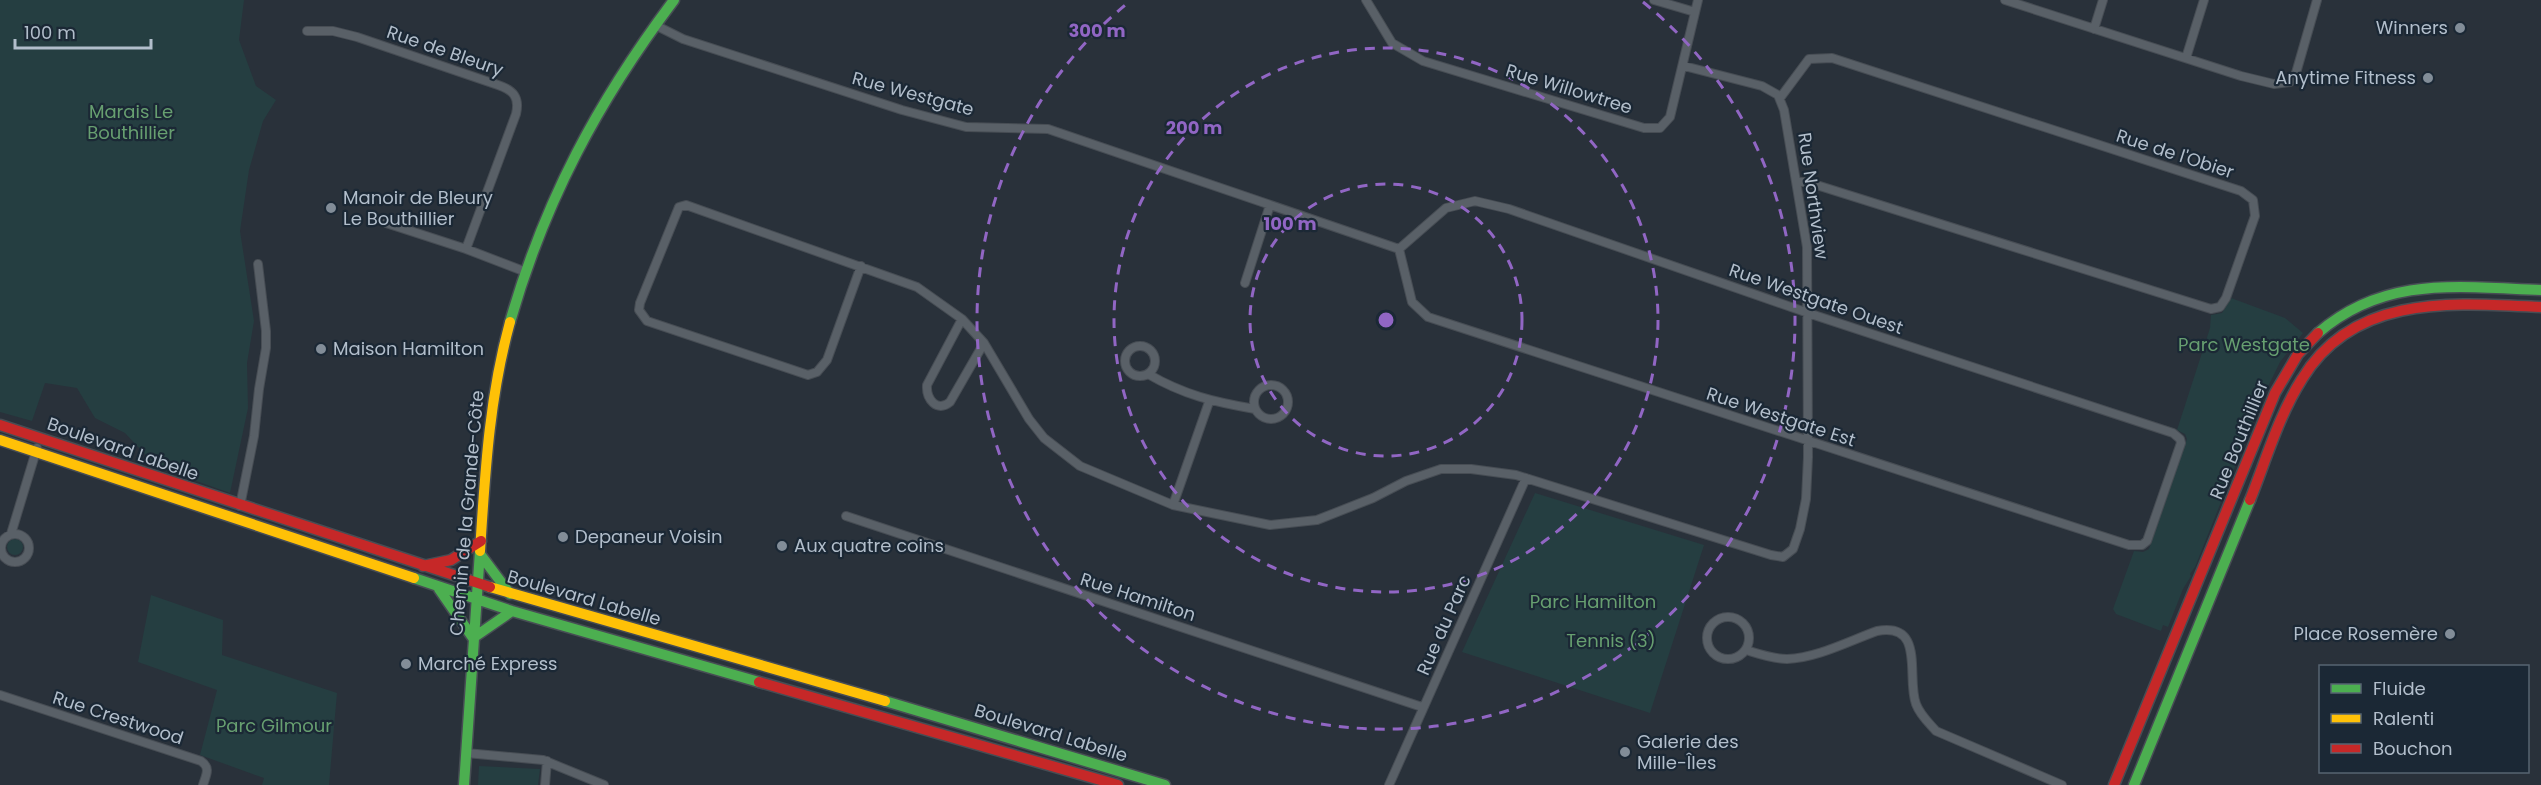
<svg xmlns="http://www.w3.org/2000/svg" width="2541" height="785" font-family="Poppins,sans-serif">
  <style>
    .green { fill: #253e41 }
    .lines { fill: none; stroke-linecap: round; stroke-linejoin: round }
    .street-casing { stroke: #474d54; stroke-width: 10 }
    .fast-casing { stroke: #474d54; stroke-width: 13 }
    .slow-casing { stroke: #474d54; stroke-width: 13 }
    .jam-casing { stroke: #474d54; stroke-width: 13 }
    .street { stroke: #596067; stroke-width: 8 }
    .fast { stroke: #4caf50; stroke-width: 10 }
    .slow { stroke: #ffc107; stroke-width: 10 }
    .jam { stroke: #c62828; stroke-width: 10 }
    .ring { fill: none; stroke: #9166c4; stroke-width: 3; stroke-dasharray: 10 8 }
    .poi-dot { fill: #828d98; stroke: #1b2835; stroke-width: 2 }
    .labels { text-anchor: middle; stroke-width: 4.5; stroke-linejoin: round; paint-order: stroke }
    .poi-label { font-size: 18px; fill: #b2becb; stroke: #1b2835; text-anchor: start }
    .street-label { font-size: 18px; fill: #b2becb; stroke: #1b2835 }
    .park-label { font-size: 18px; fill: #679f70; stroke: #1b2835 }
    .centre { fill: #9166c4; stroke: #1b2835; stroke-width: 3 }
    .ring-label { font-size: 18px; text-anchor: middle; font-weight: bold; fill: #9166c4; stroke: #1b2835; stroke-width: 4.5; stroke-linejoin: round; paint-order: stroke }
  </style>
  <rect width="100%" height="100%" fill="#29313a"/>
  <!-- green -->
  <path class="green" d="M0,0H244L239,40L256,86L276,100L263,121L249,170L240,231L254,321L247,363L248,408L230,493L157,467L125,433L95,418L77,388L45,383L32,421L0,412Z
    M2231,298L2285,318L2303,333L2280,362L2262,399L2259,400L2261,402L2195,567L2190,574L2191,576L2183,589L2168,627L2163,625L2161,631L2116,614L2113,609L2134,551L2143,552L2149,549L2187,439L2185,434L2177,430L2210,328L2211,315L2222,313Z
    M1535,493L1704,545L1650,713L1462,652Z
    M7 547a8 8 0 1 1 16 0a8 8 0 1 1-16 0Z
    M151,595L223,620L222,655L337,693L329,785H262L264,778L200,755L217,690L138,662Z
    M479,766L540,769L538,785H478Z"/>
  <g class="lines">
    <defs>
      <path id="street" d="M1366,0L1392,43L1423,61L1644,128H1660L1670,117L1698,0
        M1654,0L1695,12
        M2005,0L2241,76L2274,84L2290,82L2296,73L2317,0
        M655,25L683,39L902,110L966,127L1048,129L1399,249
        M2094,29L2103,0
        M307,31H333L357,37L498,85C513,90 520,97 516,114L466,249
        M2186,58L2204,0
        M1780,98L1809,59L1832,58L2241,191L2253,200L2255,216L2226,298L2220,307L2211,309L1807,182H1798
        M1475,201L1509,209L1817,316L2173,433L2180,439L2181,443L2147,541L2142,545H2129L1428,317L1412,302L1399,249L1446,208Z
        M386,223L466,249L526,272
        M861,266L827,360L817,372L808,375L647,321L639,310L640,303L679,207L686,205L917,287L962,319L984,343L1029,419L1044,438L1080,466L1173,505L1270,525L1317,520L1373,498L1406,481L1441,469H1471L1516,475L1771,555L1783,557L1793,549L1800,529L1806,499L1808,457L1807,247L1784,110L1778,95L1762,86L1684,66
        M1245,283L1270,205
        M962,319L927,385C926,399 937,413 950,402L984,343
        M1125 361a15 15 0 1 1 30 0a15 15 0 1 1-30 0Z
        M1148,374C1184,395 1214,402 1255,409
        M1254 402a17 17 0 1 1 34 0a17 17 0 1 1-34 0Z
        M1173,505L1209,402
        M240,506L254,436L259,389L266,348V331L258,264
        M846,516L1422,707
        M11,534L37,448
        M1 548a14 14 0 1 1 28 0a14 14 0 1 1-28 0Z
        M1707 638a21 21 0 1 1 42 0a21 21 0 1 1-42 0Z
        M1746,650C1759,654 1773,659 1787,659C1817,658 1849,641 1877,631C1926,622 1906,677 1916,704C1920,715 1929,723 1936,731L2062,785
        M0,695L201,761C211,768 206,775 203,785
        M466,753L543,760L604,785
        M545,785L547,761
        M1389,785L1526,478"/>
      <path id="fast" d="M510,322C545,200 598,101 674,0
        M2318,333C2385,275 2459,287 2541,290
        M480,554L510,594
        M414,578L512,611L759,682
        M439,589L473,638L512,611
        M885,701L1165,785
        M464,785L480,551
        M2134,785L2250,500"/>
      <path id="slow" d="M0,440L414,578
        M480,551C485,474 489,398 510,322
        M490,587L885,701"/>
      <path id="jam" d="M0,425L490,587
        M2250,500C2266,460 2279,415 2302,379C2354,293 2454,303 2541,307
        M423,566L451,560L481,541
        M759,682L1118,785
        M2114,785L2275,393L2298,354L2318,333"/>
    </defs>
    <!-- street casing -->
    <use href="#street" class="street-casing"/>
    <!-- fast casing -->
    <use href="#fast" class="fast-casing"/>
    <!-- slow casing -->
    <use href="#slow" class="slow-casing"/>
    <!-- jam casing -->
    <use href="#jam" class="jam-casing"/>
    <!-- street -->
    <use href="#street" class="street"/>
    <!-- fast -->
    <use href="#fast" class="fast"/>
    <!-- slow -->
    <use href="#slow" class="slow"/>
    <!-- jam -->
    <use href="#jam" class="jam"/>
  </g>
  <!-- distance rings -->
  <g class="ring">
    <circle cx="1386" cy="320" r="136"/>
    <circle cx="1386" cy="320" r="272"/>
    <path d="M1643 2A409 409 0 1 1 1129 2"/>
  </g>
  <!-- markers -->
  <g class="poi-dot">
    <circle cx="2460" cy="28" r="6"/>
    <circle cx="2428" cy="78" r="6"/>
    <circle cx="331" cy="208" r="6"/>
    <circle cx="321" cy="349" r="6"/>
    <circle cx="563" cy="537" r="6"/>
    <circle cx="782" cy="546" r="6"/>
    <circle cx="2450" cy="634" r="6"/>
    <circle cx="406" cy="664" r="6"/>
    <circle cx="1625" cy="752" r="6"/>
  </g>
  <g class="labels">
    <!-- poi labels -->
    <g class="poi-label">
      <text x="2448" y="34" text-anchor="end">Winners</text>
      <text x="2416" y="84" text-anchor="end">Anytime Fitness</text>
      <text x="343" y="204">Manoir de Bleury<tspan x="343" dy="21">Le Bouthillier</tspan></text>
      <text x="333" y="355">Maison Hamilton</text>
      <text x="575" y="543">Depaneur Voisin</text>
      <text x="794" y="552">Aux quatre coins</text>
      <text x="2438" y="640" text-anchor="end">Place Rosemère</text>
      <text x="418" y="670">Marché Express</text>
      <text x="1637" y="748">Galerie des<tspan x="1637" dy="21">Mille-Îles</tspan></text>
    </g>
    <!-- street labels -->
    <g class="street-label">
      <text transform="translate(445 51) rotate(19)" y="6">Rue de Bleury</text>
      <text transform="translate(1569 89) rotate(17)" y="6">Rue Willowtree</text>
      <text transform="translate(913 94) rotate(15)" y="6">Rue Westgate</text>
      <text transform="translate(2175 154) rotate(18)" y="6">Rue de l'Obier</text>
      <text transform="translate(1813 196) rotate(82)" y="6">Rue Northview</text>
      <text transform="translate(1816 299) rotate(19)" y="6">Rue Westgate Ouest</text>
      <text transform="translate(1781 417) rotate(18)" y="6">Rue Westgate Est</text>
      <text transform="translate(2239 440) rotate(-68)" y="6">Rue Bouthillier</text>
      <text transform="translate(123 449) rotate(19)" y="6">Boulevard Labelle</text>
      <text transform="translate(467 513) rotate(-85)" y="6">Chemin de la Grande-Côte</text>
      <text transform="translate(1138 597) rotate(18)" y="6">Rue Hamilton</text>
      <text transform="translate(584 598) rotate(16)" y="6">Boulevard Labelle</text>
      <text transform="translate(1444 625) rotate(-66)" y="6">Rue du Parc</text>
      <text transform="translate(118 718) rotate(18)" y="6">Rue Crestwood</text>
      <text transform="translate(1051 733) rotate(17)" y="6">Boulevard Labelle</text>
    </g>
    <!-- park labels -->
    <g class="park-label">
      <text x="131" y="118">Marais Le<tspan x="131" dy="21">Bouthillier</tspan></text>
      <text x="2244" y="351">Parc Westgate</text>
      <text x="1593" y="608">Parc Hamilton</text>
      <text x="1611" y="647">Tennis (3)</text>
      <text x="274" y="732">Parc Gilmour</text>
    </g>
  </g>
  <circle cx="1386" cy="320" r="9" class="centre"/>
  <g class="ring-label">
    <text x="1097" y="37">300 m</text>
    <text x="1194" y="134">200 m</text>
    <text x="1290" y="230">100 m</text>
  </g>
  <!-- legend -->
  <rect x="2319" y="665" width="210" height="108" fill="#1b2835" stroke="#576471" stroke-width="1.5"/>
  <rect x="2331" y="684" width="30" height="9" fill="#4caf50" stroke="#576471" stroke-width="1.5"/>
  <text x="2373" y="695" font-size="18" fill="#b2becb">Fluide</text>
  <rect x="2331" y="714" width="30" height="9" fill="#ffc107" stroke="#576471" stroke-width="1.5"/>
  <text x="2373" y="725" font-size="18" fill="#b2becb">Ralenti</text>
  <rect x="2331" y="744" width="30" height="9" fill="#c62828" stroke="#576471" stroke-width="1.5"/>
  <text x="2373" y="755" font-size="18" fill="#b2becb">Bouchon</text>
  <!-- scale -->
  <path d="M15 39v9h136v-9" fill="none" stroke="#b2becb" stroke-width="3"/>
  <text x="24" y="39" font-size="18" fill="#b2becb" stroke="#1b2835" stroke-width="4.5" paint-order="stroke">100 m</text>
</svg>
